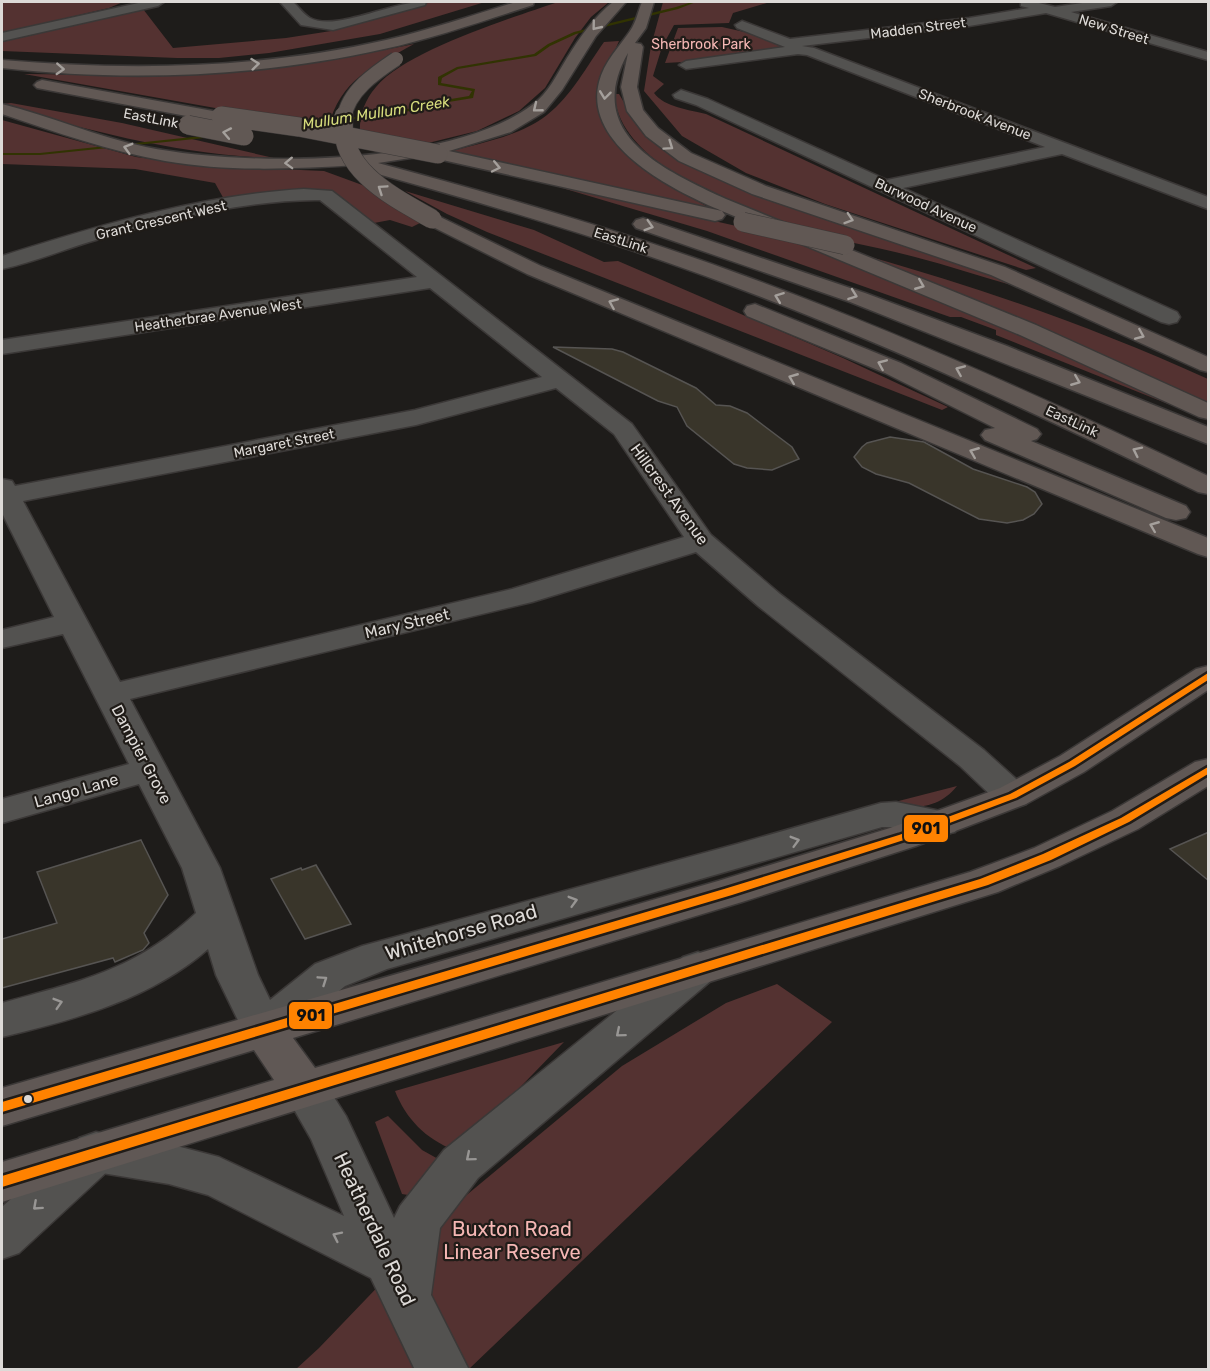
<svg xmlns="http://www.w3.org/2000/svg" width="1210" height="1371" font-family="Rubik,sans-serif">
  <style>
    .green { fill: #543231 }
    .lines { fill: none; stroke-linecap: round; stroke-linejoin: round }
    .stream { fill: #313302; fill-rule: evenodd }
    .building { fill: #39352a; stroke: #565452; stroke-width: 1.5 }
    .minor-casing { stroke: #3b3837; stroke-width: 3 }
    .secondary-casing { stroke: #3b3837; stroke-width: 3 }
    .trunk-casing { stroke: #3b3837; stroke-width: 3 }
    .motorway-casing { stroke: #3b3837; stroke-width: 3 }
    .minor { fill: #535250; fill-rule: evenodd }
    .secondary { fill: #535250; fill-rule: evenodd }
    .trunk { fill: #605855; fill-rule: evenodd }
    .motorway { fill: #615854; fill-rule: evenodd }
    .motorway-bridge-far1-casing { stroke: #3b3837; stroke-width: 16; stroke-linecap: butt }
    .motorway-bridge-casing { stroke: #3b3837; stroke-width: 20; stroke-linecap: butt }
    .motorway-bridge-far1 { stroke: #615854; stroke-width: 14 }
    .motorway-bridge { stroke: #615854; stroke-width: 19 }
    .bus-1-casing { stroke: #201c18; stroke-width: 5 }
    .bus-1 { fill: #ff8200; fill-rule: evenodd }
    .oneway { stroke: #a5a09c }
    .oneway2 { stroke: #989694 }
    .bus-dot { fill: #dddad7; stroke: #201c18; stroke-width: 2 }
    .labels { text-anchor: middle; stroke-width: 4.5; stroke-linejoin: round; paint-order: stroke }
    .far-street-label { font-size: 14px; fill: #dddad7; stroke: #201c18 }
    .far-park-label { font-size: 14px; fill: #f5b7b4; stroke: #201c18 }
    .far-water-label { font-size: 15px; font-style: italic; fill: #d6dc7c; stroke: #201c18 }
    .street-label { font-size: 16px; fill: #dddad7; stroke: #201c18 }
    .near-street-label { font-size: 20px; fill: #dddad7; stroke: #201c18 }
    .near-park-label { font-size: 20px; fill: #f5b7b4; stroke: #201c18 }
    .line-badge { stroke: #201c18; stroke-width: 2 }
    .pale-badge-label { font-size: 16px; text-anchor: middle; font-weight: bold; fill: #111 }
  </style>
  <rect width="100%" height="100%" fill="#1e1c1a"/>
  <!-- green -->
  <path class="green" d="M2,2H123L109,8L2,33Z
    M431,2H485L380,34L269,53L219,58H177L2,51V42L143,9L173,48L286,38L331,31Z
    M558,2H609L591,17L575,38L545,88L519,111L477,131L420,145L360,134C359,116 364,101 376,87C406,51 511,18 558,2Z
    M663,2H770L733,13L729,23L674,25L662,47L653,76L664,84L654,93C664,107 690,110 706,114L1036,268L1026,270L825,204L746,173L682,136L644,91L651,46Z
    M722,27L758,35L783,46L781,49L701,61L665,63L678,28Z
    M619,41L599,87L598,109L609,132L657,177L711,209C624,188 536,171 448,152C481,143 520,136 547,115C571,96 587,66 604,42Z
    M414,44C372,68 341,78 328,128L24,74C98,75 173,77 247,70C303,65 358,55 414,44Z
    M615,94H619L632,116L667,151L1016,283L1011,285C979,276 947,265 915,257C874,246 831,240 791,227C738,210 615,161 615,94Z
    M11,103L122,123L274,158C179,155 92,131 2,106V104Z
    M2,120L136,157L207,166L324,171L365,186L420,223L412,227L390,220L374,223L340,196L327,191L225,201L215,183L135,169L2,164Z
    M542,182L803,241L1093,365L1208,420L996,335V330L961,317H950L707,231Z
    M405,191L534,230L604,262L618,261L843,358L948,407L942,410L487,232L447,214Z
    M867,256C987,290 1095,328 1208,379V404L1045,330Z
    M957,786C937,811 913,808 883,805Z
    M777,984L832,1022L469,1369L295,1370L319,1348L463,1198L622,1066L726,1003Z
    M564,1042L502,1106L454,1150C426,1139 406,1119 395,1091Z
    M388,1116L422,1150L440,1160L441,1163L408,1195L402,1194L375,1122Z"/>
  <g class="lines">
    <!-- stream -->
    <path class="stream" d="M692,2H696L678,9L576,34L550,46L536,56L458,69L442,78L441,83L475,89L473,98L418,107L419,109L417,110L312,125L310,124L414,108L413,106L415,105L469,96L472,91L438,85V77L457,67L534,54L548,44L574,32L676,7Z
      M212,135L214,137L40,155H2V153H40Z"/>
  </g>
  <!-- building -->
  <path class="building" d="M553,347L612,349L623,352L696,388L716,405L730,406L747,413L792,447L799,459L772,470L747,468L734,464L687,426L677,407L658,401Z
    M890,437L924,442L973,469L1027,487L1035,492L1042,504L1034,514L1023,520L1007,523L979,519L909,483L876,474L862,467L854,457L862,447L867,443Z
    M1209,832V881L1170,849Z
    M141,840L168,895L144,933L149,943L143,950L115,962L113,958L2,988V939L57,923L37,872Z
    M316,865L351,924L305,939L271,879L301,868L302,870Z"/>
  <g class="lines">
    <defs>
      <path id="minor" d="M280,2H293C298,6 304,15 310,18C336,32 394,0 426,2L425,5L333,30L301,25Z
        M1021,2H1035L1055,7L1089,2H1117L1111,6L1071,12L1208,52V60L1046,13L969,26L802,46L814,48L1208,197V209L1062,154L903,188L1177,312L1180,317L1177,322L1169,324L1161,322L696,105L675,98L673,95L681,90L708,99L887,180L1045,147L807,55L798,54L686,69L679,65L686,61L785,47L737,28L735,25L742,21L790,39L969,18L1029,8L1021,6Z
        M304,189L332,191L632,424L711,535L780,594L984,750L1026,788L1031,796L1026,804L1013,808L1000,804L960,766L758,606L696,552L532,602L130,699L220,868L258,975L270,1000L315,964L362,946L737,844L881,803L896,802L955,814L961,823L955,832C931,839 907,826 882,827L387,969L345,986L278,1041L263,1046L248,1041L216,975L208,949C151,999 74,1020 2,1037V1003C80,981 134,971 196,913L182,868L139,784L2,823V799L129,764L63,634L2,648V630L54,617L2,513V479L12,481L15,486L415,410L542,377L430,288L2,354V340L417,277L320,200H315C239,201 161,221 89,242C60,251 31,263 2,269V256C99,225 202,195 304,189ZM556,388L614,434L684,537L512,589L120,682L23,501L416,425Z
        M94,1134L111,1140L117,1154L111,1168L19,1253L2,1259V1207L77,1140Z"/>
      <path id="secondary" d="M143,2H164L158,6L2,41V33Z
        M698,952L713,957L719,968L713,979L478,1178L440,1228L431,1295L469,1370H415L371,1278L208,1195L169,1184L96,1172L79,1166L73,1152L79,1138L96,1132L169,1144L219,1157L344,1216L311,1139L283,1090L289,1077L305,1072L321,1077L346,1116L394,1218L400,1206L444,1150L683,957Z"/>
      <path id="trunk" d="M1208,666V690L1084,772L1026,804L916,846L742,902L293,1038L315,1068L970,872L1034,848L1112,811L1195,762L1208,759V786L1138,829L1060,866L998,892L2,1202V1162L274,1080L254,1050L2,1126V1088L718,881L890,828L1000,788L1060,756L1196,669Z"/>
      <path id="motorway" d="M516,2H534L533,5C483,21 434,38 384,49C259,77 128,82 2,68V60C130,71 260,69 386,40C430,30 473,15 516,2Z
        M613,2H626L596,36L562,90L544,112L511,132L449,151L722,211C674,191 583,146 599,82C604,62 619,47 630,31C636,23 638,11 642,2H654L646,28L635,43L641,44L643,47L637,87L643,110L658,128L691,153L766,186L1005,267L1208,357V372L1200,370L991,275L752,194L679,161L646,136L627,111L621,87L628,53C582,134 664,170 726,199L1036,325L1208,403V419L1199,417L1020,335L722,211L725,215L722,219L715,221L438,159L430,155L378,163C501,196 623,231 742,275C901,333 1056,403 1208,476V494L1198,492C1044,417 888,344 727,284C607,239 483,203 360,169L357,165C293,169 228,172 165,161C109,151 55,132 2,114V104C51,116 97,137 146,147C245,167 449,167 532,105C548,94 557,74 567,58C580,37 594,17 613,2Z
        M42,80L213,111L221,116L213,121L37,88L34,85L37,82Z
        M432,213L541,266L1208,538V557L1198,554L527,274L425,223L422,219L425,215Z
        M643,218L865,293L1007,346L1208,427V444L850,302L636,228L633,224L636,220Z
        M755,304L901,363L1037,429L1041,434L1037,439L1031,441L1186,506L1190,512L1186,518L1176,520L1166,518L985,440L981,435L985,430L995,428L885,373L747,316L744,311L747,306Z"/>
    </defs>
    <!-- minor casing -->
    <use href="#minor" class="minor-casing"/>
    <!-- secondary casing -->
    <use href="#secondary" class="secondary-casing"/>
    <!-- trunk casing -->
    <use href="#trunk" class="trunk-casing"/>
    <!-- motorway casing -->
    <use href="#motorway" class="motorway-casing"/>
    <!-- minor -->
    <use href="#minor" class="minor"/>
    <!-- secondary -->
    <use href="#secondary" class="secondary"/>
    <!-- trunk -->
    <use href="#trunk" class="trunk"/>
    <!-- motorway -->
    <use href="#motorway" class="motorway"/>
    <defs>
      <path id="motorway-bridge-far1" d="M219,116L232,118
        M344,118C348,91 375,73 396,59"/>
      <path id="motorway-bridge" d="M221,116L299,127L438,154
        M344,116C336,169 393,197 432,219
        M188,125L244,136
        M743,222L845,245"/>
    </defs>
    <!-- motorway-bridge-far1 casing -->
    <use href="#motorway-bridge-far1" class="motorway-bridge-far1-casing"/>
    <!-- motorway-bridge casing -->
    <use href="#motorway-bridge" class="motorway-bridge-casing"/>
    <!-- motorway-bridge-far1 -->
    <use href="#motorway-bridge-far1" class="motorway-bridge-far1"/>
    <!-- motorway-bridge -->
    <use href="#motorway-bridge" class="motorway-bridge"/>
    <defs>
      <path id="bus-1" d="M1208,673V680L1075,766L1016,798L907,839L732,895L2,1112V1102L724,889L899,835L1010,794L1069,762Z
        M1208,767V774L1129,822L1051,860L988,885L2,1187V1176L980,879L1043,854L1121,818Z"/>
    </defs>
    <!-- bus-1 casing -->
    <use href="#bus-1" class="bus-1-casing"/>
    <!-- bus-1 -->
    <use href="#bus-1" class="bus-1"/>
  </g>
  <!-- one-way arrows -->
  <defs><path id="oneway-chevron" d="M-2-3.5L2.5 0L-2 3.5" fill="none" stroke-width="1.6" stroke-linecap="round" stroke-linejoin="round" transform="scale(1.5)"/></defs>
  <g class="oneway">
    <use href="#oneway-chevron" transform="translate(596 26) rotate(129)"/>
    <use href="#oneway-chevron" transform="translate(255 64) rotate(-6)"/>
    <use href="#oneway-chevron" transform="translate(60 69) rotate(3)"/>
    <use href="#oneway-chevron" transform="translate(605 95) rotate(97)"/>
    <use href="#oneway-chevron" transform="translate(537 108) rotate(141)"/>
    <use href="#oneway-chevron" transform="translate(227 133) rotate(-169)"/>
    <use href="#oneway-chevron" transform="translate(669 146) rotate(35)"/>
    <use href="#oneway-chevron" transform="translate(128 148) rotate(-164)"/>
    <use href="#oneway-chevron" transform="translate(289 163) rotate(178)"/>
    <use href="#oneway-chevron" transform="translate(496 167) rotate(12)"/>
    <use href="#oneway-chevron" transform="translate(382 189) rotate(-146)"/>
    <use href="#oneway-chevron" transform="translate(849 219) rotate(18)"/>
    <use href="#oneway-chevron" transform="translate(649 226) rotate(17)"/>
    <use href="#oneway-chevron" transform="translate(920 285) rotate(22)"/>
    <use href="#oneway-chevron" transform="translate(853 295) rotate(20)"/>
    <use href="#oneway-chevron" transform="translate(779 297) rotate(-159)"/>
    <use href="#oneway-chevron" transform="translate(613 303) rotate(-157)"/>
    <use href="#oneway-chevron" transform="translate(1140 335) rotate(23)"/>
    <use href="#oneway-chevron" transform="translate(882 364) rotate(-157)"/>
    <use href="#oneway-chevron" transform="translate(960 370) rotate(-157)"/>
    <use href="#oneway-chevron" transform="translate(793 378) rotate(-158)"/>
    <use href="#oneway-chevron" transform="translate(1076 381) rotate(22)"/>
    <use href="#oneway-chevron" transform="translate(1137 451) rotate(-154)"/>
    <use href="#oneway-chevron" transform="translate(974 452) rotate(-158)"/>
    <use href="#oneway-chevron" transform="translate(1154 526) rotate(-158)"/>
  </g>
  <g class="oneway2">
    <use href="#oneway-chevron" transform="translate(795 841) rotate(-16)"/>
    <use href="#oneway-chevron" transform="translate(573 901) rotate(-16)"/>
    <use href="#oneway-chevron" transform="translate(323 980) rotate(-34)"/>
    <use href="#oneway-chevron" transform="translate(58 1003) rotate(-17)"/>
    <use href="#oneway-chevron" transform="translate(620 1033) rotate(140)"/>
    <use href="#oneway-chevron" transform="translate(470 1157) rotate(140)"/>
    <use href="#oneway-chevron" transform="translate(37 1206) rotate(138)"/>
    <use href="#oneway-chevron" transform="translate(337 1236) rotate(-154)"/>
  </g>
  <!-- markers -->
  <circle class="bus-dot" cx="28" cy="1099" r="5"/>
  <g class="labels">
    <!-- far-street labels -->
    <g class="far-street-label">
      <text transform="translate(918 28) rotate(-7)" y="5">Madden Street</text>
      <text transform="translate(1114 29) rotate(17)" y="5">New Street</text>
      <text transform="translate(975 114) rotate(21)" y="5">Sherbrook Avenue</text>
      <text transform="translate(151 118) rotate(11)" y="5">EastLink</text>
      <text transform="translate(926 205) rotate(25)" y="5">Burwood Avenue</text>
      <text transform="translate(161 220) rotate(-13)" y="5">Grant Crescent West</text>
      <text transform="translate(621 240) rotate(18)" y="5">EastLink</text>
      <text transform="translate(218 315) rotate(-8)" y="5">Heatherbrae Avenue West</text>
      <text transform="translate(1072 421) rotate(25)" y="5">EastLink</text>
      <text transform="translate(284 443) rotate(-11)" y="5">Margaret Street</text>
    </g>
    <!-- far-park labels -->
    <g class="far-park-label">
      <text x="701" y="49">Sherbrook Park</text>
    </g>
    <!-- far-water labels -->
    <g class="far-water-label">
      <text transform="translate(376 113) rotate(-9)" y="5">Mullum Mullum Creek</text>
    </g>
    <!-- street labels -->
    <g class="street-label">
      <text transform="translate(670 494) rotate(54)" y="6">Hillcrest Avenue</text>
      <text transform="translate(407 623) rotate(-13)" y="6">Mary Street</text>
      <text transform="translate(142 754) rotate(62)" y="6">Dampier Grove</text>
      <text transform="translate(76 790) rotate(-16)" y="6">Lango Lane</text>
    </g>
    <!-- near-street labels -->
    <g class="near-street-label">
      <text transform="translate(461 932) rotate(-16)" y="7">Whitehorse Road</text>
      <text transform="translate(375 1229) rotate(65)" y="7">Heatherdale Road</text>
    </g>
    <!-- near-park labels -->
    <g class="near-park-label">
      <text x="512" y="1236">Buxton Road<tspan x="512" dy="23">Linear Reserve</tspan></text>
    </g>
  </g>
  <g class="line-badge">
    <rect x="903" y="814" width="46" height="29" rx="6" fill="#ff8200"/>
    <rect x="288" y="1001" width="45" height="29" rx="6" fill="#ff8200"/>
  </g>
  <g class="pale-badge-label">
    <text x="926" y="834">901</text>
    <text x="311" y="1021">901</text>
  </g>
  <!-- border -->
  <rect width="1210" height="1371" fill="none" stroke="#dddad7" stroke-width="6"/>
</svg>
